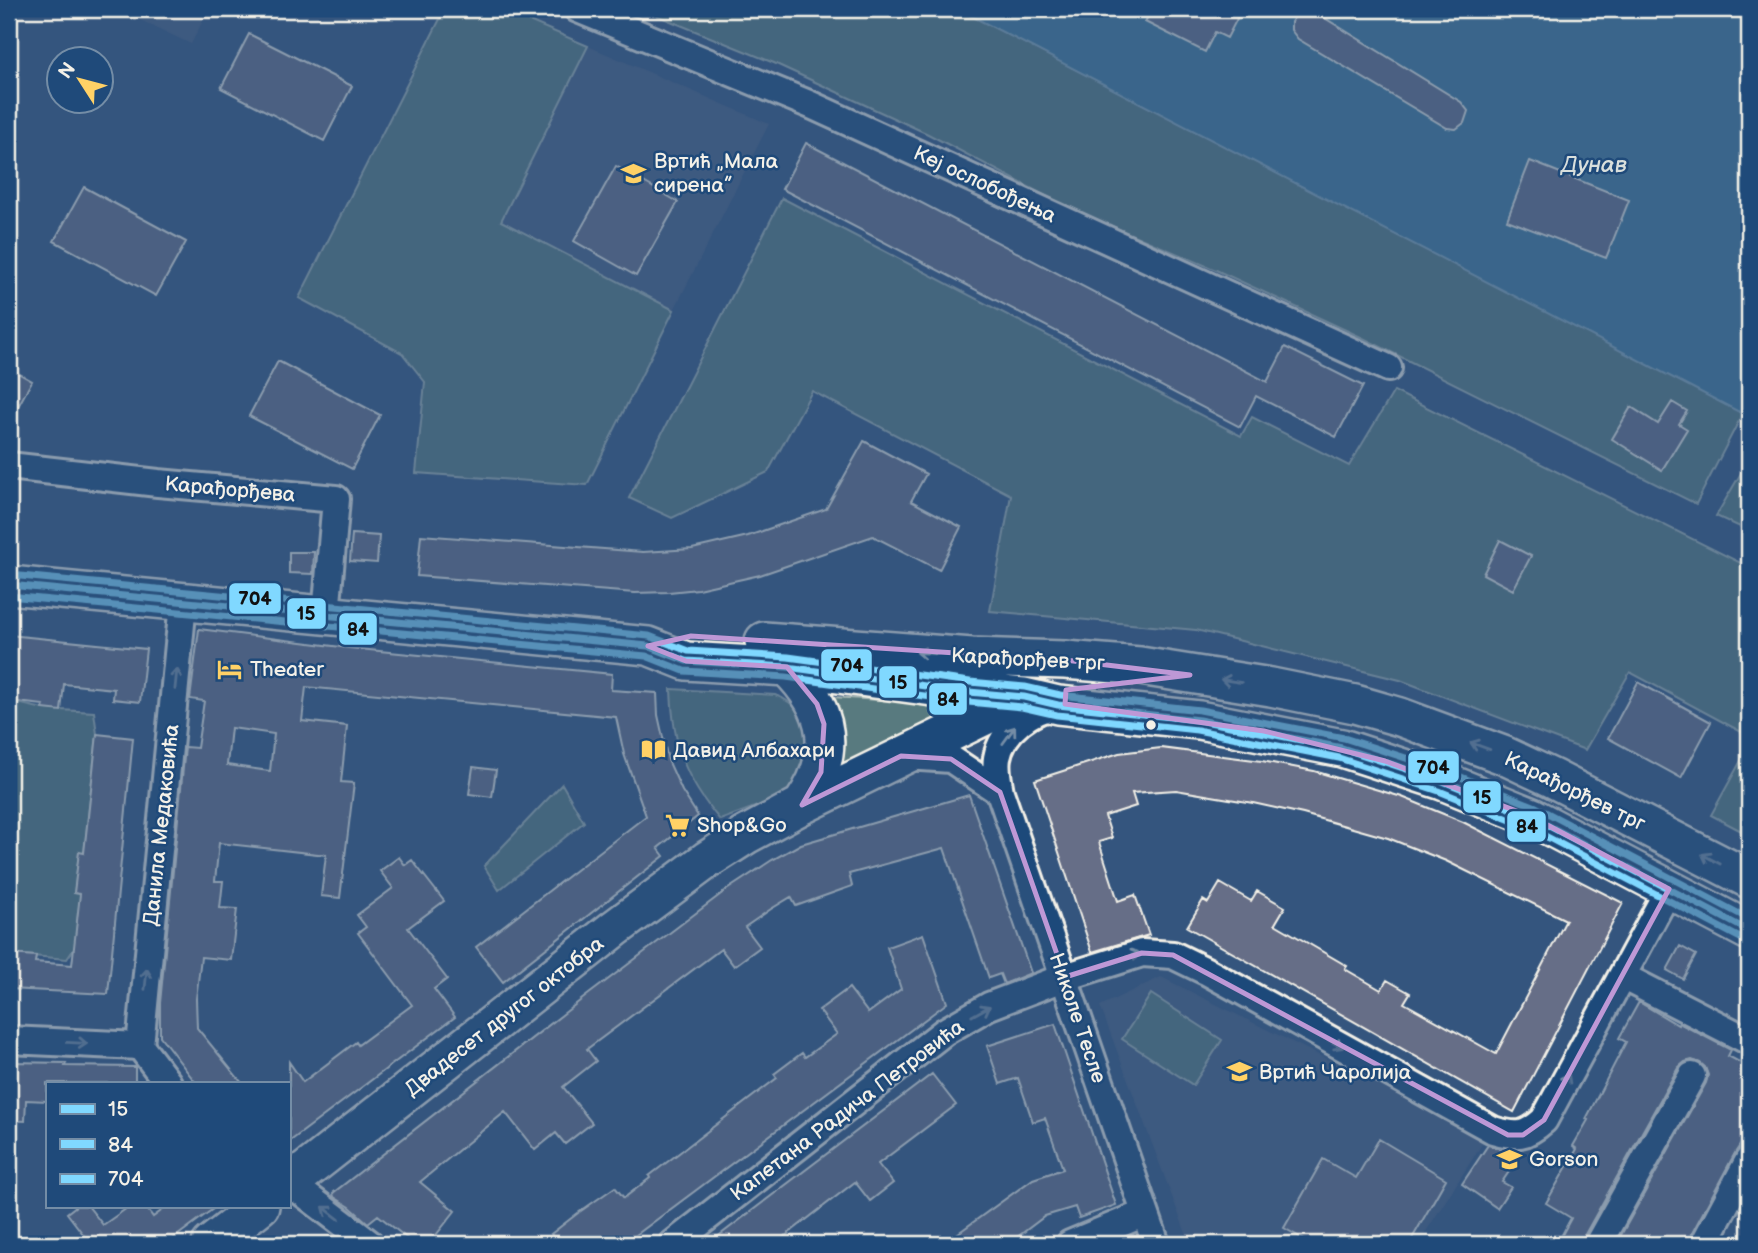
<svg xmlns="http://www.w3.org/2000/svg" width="1758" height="1253" font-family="'Balsamiq Sans',sans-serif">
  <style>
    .built { fill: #475f83 }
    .green { fill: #587a7f; stroke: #a6b6b4; stroke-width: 2 }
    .water { fill: #41799b; stroke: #89a9ba; stroke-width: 2 }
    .building { fill: #666e87; stroke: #f4f1e8; stroke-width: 2; fill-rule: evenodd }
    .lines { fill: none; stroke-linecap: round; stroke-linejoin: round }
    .minor-casing { stroke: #f4f1e8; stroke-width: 32 }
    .secondary-casing { stroke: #f4f1e8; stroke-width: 42 }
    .minor { stroke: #1f4a7a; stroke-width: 26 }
    .secondary { stroke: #1f4a7a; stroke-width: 37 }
    .bus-1-casing { stroke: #1f4a7a; stroke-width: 12 }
    .bus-2-casing { stroke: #1f4a7a; stroke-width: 12 }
    .bus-3-casing { stroke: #1f4a7a; stroke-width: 12 }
    .bus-1 { stroke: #80d8ff; stroke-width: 7 }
    .bus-2 { stroke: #80d8ff; stroke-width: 7 }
    .bus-3 { stroke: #80d8ff; stroke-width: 7 }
    .oneway { stroke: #748da6 }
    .marked { fill: none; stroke: #be98d6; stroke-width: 5; stroke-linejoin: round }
    .bus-dot { fill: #f4f1e8; stroke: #1f4a7a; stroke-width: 2.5 }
    .labels { text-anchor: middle; stroke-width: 5; stroke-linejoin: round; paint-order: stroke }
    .poi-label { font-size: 21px; fill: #f4f1e8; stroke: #1f4a7a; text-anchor: start }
    .street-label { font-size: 21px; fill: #f4f1e8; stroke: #1f4a7a }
    .water-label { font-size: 23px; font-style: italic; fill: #d9dfdc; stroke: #1f4a7a }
    .line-badge { stroke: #1f4a7a; stroke-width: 2.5 }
    .pale-badge-label { font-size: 19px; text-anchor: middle; font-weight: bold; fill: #111 }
  </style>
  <rect width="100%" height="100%" fill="#34557e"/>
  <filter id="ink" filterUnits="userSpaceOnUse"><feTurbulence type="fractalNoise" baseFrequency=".0143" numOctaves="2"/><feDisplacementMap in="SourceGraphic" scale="14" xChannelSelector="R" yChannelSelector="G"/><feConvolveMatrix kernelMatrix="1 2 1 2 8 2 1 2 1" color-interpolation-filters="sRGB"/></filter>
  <g filter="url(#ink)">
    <!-- built -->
    <path class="built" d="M117,9H209L191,44Z
      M588,46L769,124L674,310L501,221Z
      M1161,977L1486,1138L1418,1244H1190L1100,1006Z"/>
    <!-- green -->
    <path class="green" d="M445,9H501L588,46L501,221L674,310L587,485L416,473L425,382L402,353L299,298Z
      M641,9H958L1743,413L1696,504L1363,338L1216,270L1067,207L928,134L774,63Z
      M782,198L1241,436L1252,417L1349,466L1394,391L1749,567V736L1630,672L1585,750L1400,680L1196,630L990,611L1011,495L812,391L768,472L672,518L629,498Z
      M1744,468L1749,470V531L1716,516Z
      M671,689L775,695C801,704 810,724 808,752C807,765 797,781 792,793L720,820C684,778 673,745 671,689Z
      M832,697L959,705L837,775C846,741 848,730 832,697Z
      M9,701L43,709L94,712L97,734L84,853H79L74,893L84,894L79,906L76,933L84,934L67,959L9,954Z
      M1749,746V835L1711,815Z
      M562,784L584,822L499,890L484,866Z
      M1151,994L1222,1040L1193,1085L1122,1039Z"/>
    <!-- water -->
    <path class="water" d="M958,9H1749V417Z"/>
    <!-- building -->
    <path class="building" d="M1152,9H1242L1227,38L1215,32L1205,52L1145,22Z
      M1299,11L1318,14L1461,102L1468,111L1464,123L1456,129L1447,128L1298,39L1291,30V22Z
      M249,34L352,86L324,141L221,88Z
      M806,143L1267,382L1285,347L1363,386L1336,437L1256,396L1240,427L782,189Z
      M1530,161L1629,200L1606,258L1507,220Z
      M616,166L678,202L636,276L574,241Z
      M84,187L186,242L156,296L54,241Z
      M278,361L380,415L352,469L249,416Z
      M9,368L32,381L9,423Z
      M1672,402L1687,411L1679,424L1687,429L1662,470L1612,439L1631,407L1658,424Z
      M864,441L926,474L911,501L961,527L939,570L873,536L760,575L698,589L669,592L635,593L417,576L421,535L643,552L692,549L748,536L826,509Z
      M352,534L379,536L377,563L350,561Z
      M1500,540L1531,556L1513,590L1483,574Z
      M289,552H314L313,574L289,573Z
      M199,629L349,648L612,674L611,690L657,693L658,715L668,760L682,791L698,816L658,848L664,856L503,982L476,947L646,816L624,754L616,717L306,687L302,721L347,726L341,782L354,783L340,898L321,896L326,855L219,843L215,881H223L220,908L237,909L231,960L201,957L196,999L197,1028L242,1083H196L160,1036V1003L185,747L197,748L204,701L190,699ZM231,728L274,734L270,771L227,765Z
      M9,635L146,649L140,702L113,699L114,689L64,684L61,711L43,709L44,705L9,701Z
      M1638,682L1711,722L1681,778L1608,738Z
      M97,734L133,738L108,994L9,989V954L36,956L35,962L72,965L80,894L74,893L79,852L84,853Z
      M1161,748L1262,761L1314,771L1402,797L1463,822L1623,903L1514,1112L1187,927L1203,900L1208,903L1220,883L1251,901L1257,891L1285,907L1275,924L1347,966L1345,969L1381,990L1387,980L1410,993L1404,1003L1496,1054L1566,920L1446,861L1388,838L1303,814L1253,803L1176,790L1132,793L1136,806L1105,816L1112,838L1099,842L1118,901L1135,895L1149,935L1092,952L1035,780L1119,753Z
      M473,767L496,770L492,797L469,794Z
      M969,795L1031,973L1004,984L1000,974L989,978L944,848L849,874L852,886L796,906L791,897L771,909L745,927L760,947L734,966L721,949L587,1049L596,1061L563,1087L592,1123L565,1144L556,1133L535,1150L505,1112L420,1182L455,1211L429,1244H414L378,1215L368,1223L350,1207L334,1197L333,1193L585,997L725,891L772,860L801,844Z
      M399,857L405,865L412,860L444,901L408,928L447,979L434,989L455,1017L289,1142V1062L303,1082L356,1042L358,1045L412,1005L358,933L366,927L357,915L393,888L380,871Z
      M923,934L947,1003L624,1244H559L551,1234L578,1213L615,1187L624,1198L650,1178L649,1176L777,1078L774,1074L802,1053L805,1057L837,1034L819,1010L849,988L868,1013L901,989L887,947Z
      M1680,946L1696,955L1683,979L1667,970Z
      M1639,1002L1678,1025L1679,1023L1731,1050L1728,1056L1749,1067V1142L1744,1139L1735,1153L1690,1237L1688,1244H1616L1706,1083L1708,1075L1705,1067L1700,1063L1692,1060L1685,1062L1678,1068L1584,1236L1582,1244H1557L1571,1218L1546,1203L1577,1149L1573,1146L1588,1120L1586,1119L1626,1042L1619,1038Z
      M1055,1024L1116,1205L1079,1218L1075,1207L1045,1216L1008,1244H943L1033,1179L1063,1169L1045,1118L1033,1122L1018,1078L1000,1084L987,1046Z
      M9,1062L66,1063L65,1066L135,1067V1083H47V1101L26,1100L25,1121L9,1120Z
      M932,1074L956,1105L878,1164L893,1183L870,1201L855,1182L784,1237L789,1244H708Z
      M1379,1139L1446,1179L1409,1244H1312L1284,1228L1323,1159L1356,1178Z
      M1488,1145L1498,1148L1517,1160L1502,1182L1511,1187L1497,1208L1462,1184Z
      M76,1206H88L103,1225L130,1206H145L153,1217L168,1206H217L166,1244H78L86,1238L67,1213Z"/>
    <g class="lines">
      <defs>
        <path id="minor" d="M578,9L811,105L1388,368
          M9,466L158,483L336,499L326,615
          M1058,705C1032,708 1002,730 997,758C995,769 998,780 1000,792L1156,1244
          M907,756L951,759L1000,792
          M1622,976L1749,1041
          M9,1040L140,1046L168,1083
          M140,1046L183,603
          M290,1183L370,1244
          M673,1244L944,1032L989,1006L1065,977L1142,953L1173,955L1206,971L1493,1130C1517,1137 1525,1137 1544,1120L1669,889
          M1070,1244L1145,1213
          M1598,1244L1692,1076
          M1704,1244L1749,1160"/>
        <path id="secondary" d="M9,585L648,646L686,661L787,667L969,692L1024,697L1058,705L1199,720L1342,748L1443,781L1532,817L1749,931
          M764,641L972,657L1065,660L1140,666L1271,687L1355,704L1400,717L1503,755L1552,778L1749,879
          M787,667C831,710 838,753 802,805
          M289,1184L614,929L707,860L746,835L802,805L1024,697
          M211,1244L260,1206"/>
      </defs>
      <!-- minor casing -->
      <use href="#minor" class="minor-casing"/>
      <!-- secondary casing -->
      <use href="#secondary" class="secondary-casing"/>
      <!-- minor -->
      <use href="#minor" class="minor"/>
      <!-- secondary -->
      <use href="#secondary" class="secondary"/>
      <defs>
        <path id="bus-1" d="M9,585L648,646L686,661L787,667L969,692L1024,697L1058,705L1199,720L1342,748L1443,781L1532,817L1749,931"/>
        <path id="bus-2" d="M9,596L646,656L684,671L786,677L968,702L1022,707L1057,715L1197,730L1339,758L1439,791L1528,827L1744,940"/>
        <path id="bus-3" d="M10,575L649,636L688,651L788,657L970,682L1025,687L1060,695L1200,710L1344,738L1446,771L1536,807L1749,919"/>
      </defs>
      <!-- bus-1 casing -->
      <use href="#bus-1" class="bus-1-casing"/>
      <!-- bus-2 casing -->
      <use href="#bus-2" class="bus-2-casing"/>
      <!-- bus-3 casing -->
      <use href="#bus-3" class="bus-3-casing"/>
      <!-- bus-1 -->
      <use href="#bus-1" class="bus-1"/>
      <!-- bus-2 -->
      <use href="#bus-2" class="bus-2"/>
      <!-- bus-3 -->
      <use href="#bus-3" class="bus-3"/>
    </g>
    <!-- one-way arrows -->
    <defs><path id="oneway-shaft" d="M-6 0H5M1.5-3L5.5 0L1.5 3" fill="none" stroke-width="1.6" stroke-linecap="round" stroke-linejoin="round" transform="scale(1.75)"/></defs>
    <g class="oneway">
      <use href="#oneway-shaft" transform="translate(927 653) rotate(-176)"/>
      <use href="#oneway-shaft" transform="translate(176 679) rotate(-84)"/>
      <use href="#oneway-shaft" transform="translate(1231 681) rotate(-171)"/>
      <use href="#oneway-shaft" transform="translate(1009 735) rotate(-54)"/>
      <use href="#oneway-shaft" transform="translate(1480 746) rotate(-160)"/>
      <use href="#oneway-shaft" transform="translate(1711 859) rotate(-152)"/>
      <use href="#oneway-shaft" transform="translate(1130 956) rotate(-18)"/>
      <use href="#oneway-shaft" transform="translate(146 979) rotate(-84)"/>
      <use href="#oneway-shaft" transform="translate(981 1011) rotate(-29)"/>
      <use href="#oneway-shaft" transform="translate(77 1043) rotate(3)"/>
      <use href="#oneway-shaft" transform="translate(1334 1043) rotate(29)"/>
      <use href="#oneway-shaft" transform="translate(1564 1083) rotate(-62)"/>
      <use href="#oneway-shaft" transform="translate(331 1213) rotate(-142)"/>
    </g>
  </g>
  <!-- marked area -->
  <path d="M0 0H1758V1253H0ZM691,636L1065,660L1190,675L1066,690L1065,704L1264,731L1385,761L1532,817L1669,889L1544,1120L1523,1135H1508L1173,955L1142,953L1065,977L1000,792L951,759L901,756L802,805L821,772L824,724L817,704L787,667L686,661L648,646Z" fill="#34557e" fill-opacity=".55" fill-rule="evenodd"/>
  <path class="marked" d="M691,636L1065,660L1190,675L1066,690L1065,704L1264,731L1385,761L1532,817L1669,889L1544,1120L1523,1135H1508L1173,955L1142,953L1065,977L1000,792L951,759L901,756L802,805L821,772L824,724L817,704L787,667L686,661L648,646Z"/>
  <!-- icons -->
  <defs>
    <symbol id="school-bare" viewBox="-9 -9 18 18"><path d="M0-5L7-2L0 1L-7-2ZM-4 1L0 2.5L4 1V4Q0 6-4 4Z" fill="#ffd166" stroke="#1f4a7a" stroke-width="2.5" paint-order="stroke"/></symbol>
    <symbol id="hotel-bare" viewBox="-9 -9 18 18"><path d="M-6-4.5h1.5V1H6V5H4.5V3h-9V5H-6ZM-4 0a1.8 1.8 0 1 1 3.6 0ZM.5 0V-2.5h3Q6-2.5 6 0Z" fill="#ffd166" stroke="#1f4a7a" stroke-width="2.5" paint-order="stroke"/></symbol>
    <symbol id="library-bare" viewBox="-9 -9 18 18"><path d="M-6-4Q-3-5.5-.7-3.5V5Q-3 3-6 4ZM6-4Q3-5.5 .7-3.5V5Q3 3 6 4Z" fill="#ffd166" stroke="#1f4a7a" stroke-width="2.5" paint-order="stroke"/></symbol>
    <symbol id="supermarket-bare" viewBox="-9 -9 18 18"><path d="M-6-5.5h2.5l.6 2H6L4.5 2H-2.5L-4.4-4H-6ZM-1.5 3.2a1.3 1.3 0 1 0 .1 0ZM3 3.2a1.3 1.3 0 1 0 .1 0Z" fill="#ffd166" stroke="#1f4a7a" stroke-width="2.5" paint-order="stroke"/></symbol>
  </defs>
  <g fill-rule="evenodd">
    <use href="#school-bare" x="616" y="156" width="35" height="35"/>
    <use href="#hotel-bare" x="212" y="652" width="35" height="35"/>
    <use href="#library-bare" x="636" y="732" width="35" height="35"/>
    <use href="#supermarket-bare" x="660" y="808" width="35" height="35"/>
    <use href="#school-bare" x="1222" y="1054" width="35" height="35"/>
    <use href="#school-bare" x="1492" y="1142" width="35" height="35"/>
  </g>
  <!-- markers -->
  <circle class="bus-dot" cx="1151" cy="725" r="6"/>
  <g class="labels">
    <!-- poi labels -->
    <g class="poi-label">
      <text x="654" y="168">Вртић „Мала<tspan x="654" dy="24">сирена”</tspan></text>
      <text x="250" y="676">Theater</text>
      <text x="673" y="757">Давид Албахари</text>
      <text x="697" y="832">Shop&amp;Go</text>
      <text x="1259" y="1079">Вртић Чаролија</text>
      <text x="1529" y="1166">Gorson</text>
    </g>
    <!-- street labels -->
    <g class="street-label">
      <text transform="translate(985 184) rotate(25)" y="7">Кеј ослобођења</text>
      <text transform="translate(230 489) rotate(5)" y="7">Карађорђева</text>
      <text transform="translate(1028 659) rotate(3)" y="7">Карађорђев трг</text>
      <text transform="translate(1575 791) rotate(26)" y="7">Карађорђев трг</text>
      <text transform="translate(161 825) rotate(-84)" y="7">Данила Медаковића</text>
      <text transform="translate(504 1016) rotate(-38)" y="7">Двадесет другог октобра</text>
      <text transform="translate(1078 1018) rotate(71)" y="7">Николе Тесле</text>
      <text transform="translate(847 1110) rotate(-37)" y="7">Капетана Радича Петровића</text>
    </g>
    <!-- water labels -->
    <g class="water-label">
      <text x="1594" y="172">Дунав</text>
    </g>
  </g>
  <g class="line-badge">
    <rect x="228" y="582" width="54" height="33" rx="7" fill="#80d8ff"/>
    <rect x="286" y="597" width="41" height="33" rx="7" fill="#80d8ff"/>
    <rect x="338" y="612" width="40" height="34" rx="7" fill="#80d8ff"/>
    <rect x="820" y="648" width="53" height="34" rx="7" fill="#80d8ff"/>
    <rect x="878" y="665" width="40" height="34" rx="7" fill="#80d8ff"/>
    <rect x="928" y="682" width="40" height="34" rx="7" fill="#80d8ff"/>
    <rect x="1407" y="750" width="53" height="34" rx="7" fill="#80d8ff"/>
    <rect x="1462" y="780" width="40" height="34" rx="7" fill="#80d8ff"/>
    <rect x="1506" y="810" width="41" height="33" rx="7" fill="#80d8ff"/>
  </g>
  <g class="pale-badge-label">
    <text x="255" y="605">704</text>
    <text x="306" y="620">15</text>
    <text x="358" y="636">84</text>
    <text x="847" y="672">704</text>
    <text x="898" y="689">15</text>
    <text x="948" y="706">84</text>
    <text x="1433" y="774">704</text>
    <text x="1482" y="804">15</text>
    <text x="1527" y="833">84</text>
  </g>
  <!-- margin -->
  <rect width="1758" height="1253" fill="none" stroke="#1f4a7a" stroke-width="35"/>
  <rect x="18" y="18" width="1723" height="1218" fill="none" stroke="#f4f1e8" stroke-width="2.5" filter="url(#ink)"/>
  <!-- legend -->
  <rect x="46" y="1082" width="245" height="126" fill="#1f4a7a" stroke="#748da6" stroke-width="2"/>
  <rect x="60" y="1104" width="35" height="10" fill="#80d8ff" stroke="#748da6" stroke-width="2"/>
  <text x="108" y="1116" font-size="21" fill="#f4f1e8">15</text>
  <rect x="60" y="1139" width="35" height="10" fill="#80d8ff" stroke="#748da6" stroke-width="2"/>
  <text x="108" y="1152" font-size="21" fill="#f4f1e8">84</text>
  <rect x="60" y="1174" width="35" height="10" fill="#80d8ff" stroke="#748da6" stroke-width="2"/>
  <text x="108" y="1186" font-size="21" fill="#f4f1e8">704</text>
  <!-- north arrow -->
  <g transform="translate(80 80) rotate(306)"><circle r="33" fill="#1f4a7a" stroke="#748da6" stroke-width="2"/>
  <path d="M0-5L12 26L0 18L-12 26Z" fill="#ffd166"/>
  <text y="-10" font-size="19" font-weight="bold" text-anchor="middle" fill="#f4f1e8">N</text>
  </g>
</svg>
